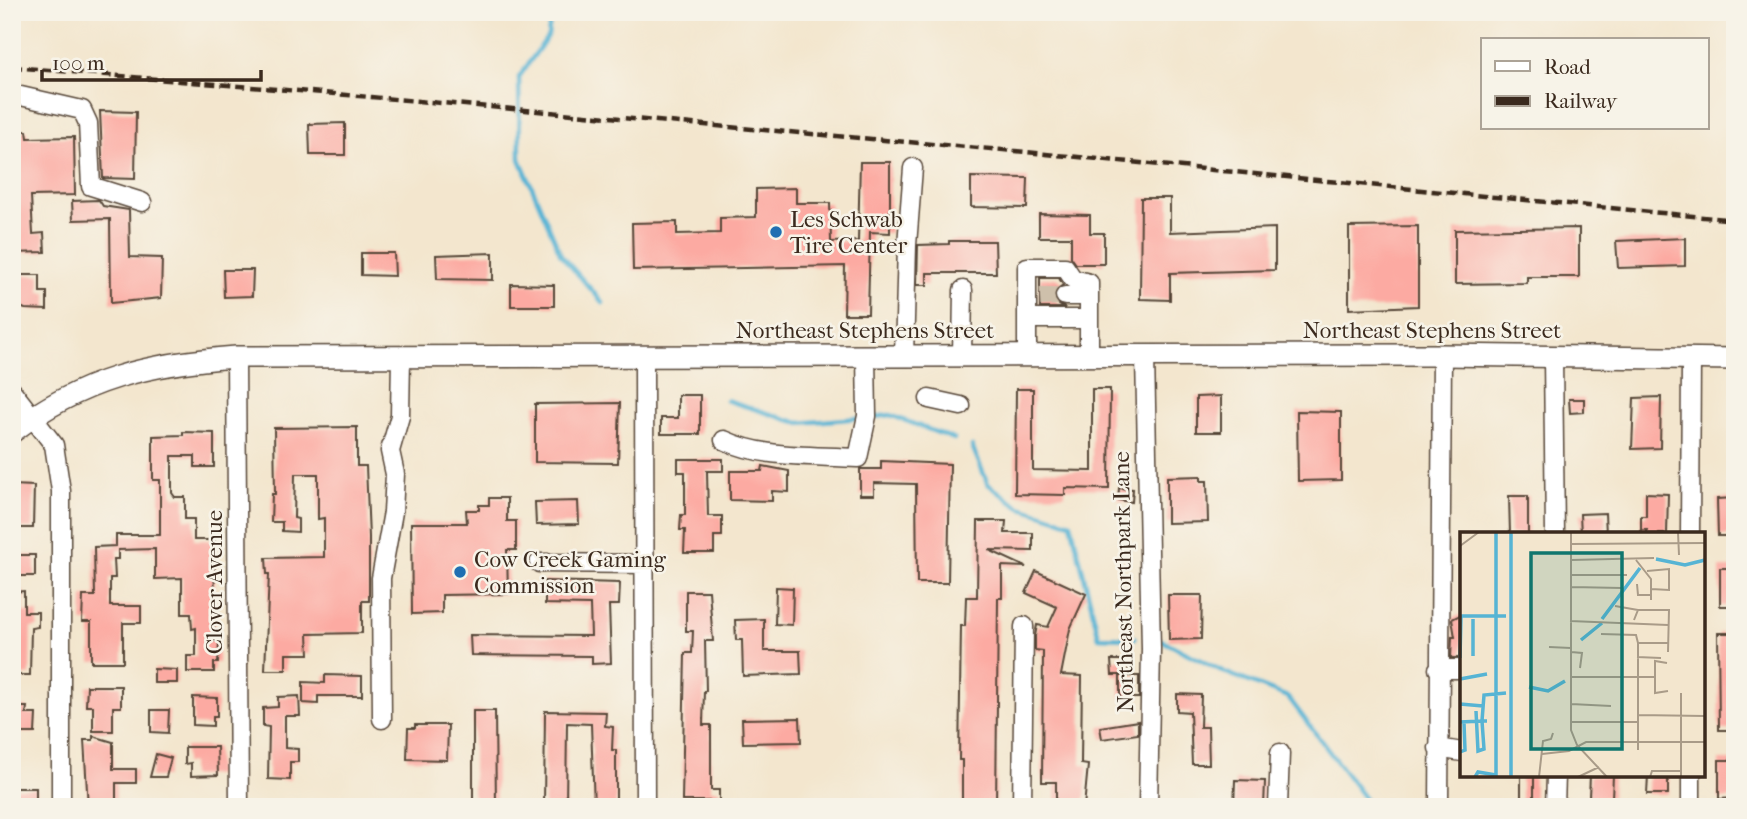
<svg xmlns="http://www.w3.org/2000/svg" width="1747" height="819" font-family="'IM FELL French Canon',serif">
  <style>
    .lines { fill: none; stroke-linecap: round; stroke-linejoin: round }
    .stream { stroke: #56b4d4; stroke-width: 4.5 }
    .building { fill: #fcaaa2 }
    .minor-tunnel { stroke: #cec0ab; stroke-width: 18; stroke-dasharray: 18 9; stroke-linecap: butt }
    .minor-casing { stroke: #574638; stroke-width: 21 }
    .major-casing { stroke: #574638; stroke-width: 24 }
    .minor { stroke: #fff; stroke-width: 18 }
    .major { stroke: #fff; stroke-width: 21 }
    .rail { stroke: #3b2a1e; stroke-width: 4.5; stroke-dasharray: 10 5; stroke-linecap: butt }
    .poi-dot { fill: #1f6fb2; stroke: #f7f3e8; stroke-width: 2.5 }
    .labels { text-anchor: middle; stroke-width: 5; stroke-linejoin: round; paint-order: stroke }
    .poi-label { font-size: 23px; fill: #3b2a1e; stroke: #f7f3e8; text-anchor: start }
    .street-label { font-size: 23px; fill: #3b2a1e; stroke: #f7f3e8 }
    .inset-river { fill: none; stroke: #56b4d4; stroke-width: 3.5 }
    .inset-road { fill: none; stroke: #a99b88; stroke-width: 2 }
    .view { fill: #0f766e; fill-opacity: 0.15; stroke: #0f766e; stroke-width: 3.5 }
    .inset-edge { fill: none; stroke: #3b2a1e; stroke-width: 3.5 }
  </style>
  <rect width="100%" height="100%" fill="#f7f3e8"/>
  <filter id="ink" filterUnits="userSpaceOnUse"><feTurbulence type="fractalNoise" baseFrequency=".0143" numOctaves="2"/><feDisplacementMap in="SourceGraphic" scale="14" xChannelSelector="R" yChannelSelector="G"/><feConvolveMatrix kernelMatrix="1 2 1 2 8 2 1 2 1" color-interpolation-filters="sRGB"/></filter>
  <filter id="wash" filterUnits="userSpaceOnUse"><feTurbulence type="fractalNoise" baseFrequency=".00686" numOctaves="4" result="noise"/><feDisplacementMap in="SourceGraphic" scale="28" xChannelSelector="R" yChannelSelector="G"/><feGaussianBlur stdDeviation="1.57" result="paint"/><feColorMatrix in="noise" values="0 0 0 0 0 0 0 0 0 0 0 0 0 0 0 0 0 1.4 0 .05"/><feComposite in="paint" operator="in"/></filter>
  <g filter="url(#wash)">
    <rect width="100%" height="100%" fill="#f3e6ce"/>
    <g class="lines">
      <!-- stream -->
      <path class="stream" d="M551,12L548,36L519,77L520,159L561,255L603,303
        M726,400L799,423L859,418
        M875,417L890,415L954,439
        M972,446L988,484L1019,507L1071,523L1099,637L1135,638
        M1161,640L1224,672L1288,697L1371,807"/>
    </g>
    <g id="blocks">
      <!-- building -->
      <path class="building" d="M100,111L136,112L135,179L103,178Z
        M345,123V155H310L309,124Z
        M12,131H27L28,138L74,137L75,195L31,196L33,234L44,233L45,252L13,253Z
        M860,162H890V233L870,232L868,314H844L845,266L633,270L632,223L677,222V234L720,233V218L756,217V189L796,188V203H830L831,242L858,241Z
        M971,177L1028,178L1027,208L971,207Z
        M1141,198H1170V232L1275,228V270L1170,273V300L1140,299Z
        M99,200L103,206L129,210L130,257L162,258L161,298L111,303L110,219L73,220L72,201Z
        M1039,214L1090,215V233H1104V264H1076L1071,257V237H1039Z
        M1418,226V306L1349,309V227Z
        M1579,228V277H1527V283L1455,284V230Z
        M1685,238V266L1618,268L1616,241Z
        M949,241H995L996,273H927V285H917L918,245L949,244Z
        M361,253H394L395,276L361,275Z
        M493,253V280L437,279L436,255Z
        M223,270H253L252,296L224,297Z
        M12,275H40V292H47V310L25,309L16,305L17,291L12,290Z
        M1040,278H1059L1063,285L1056,290L1054,297L1059,305L1065,308H1040Z
        M511,284L554,285V306H511Z
        M1016,389H1033V470L1092,471V389H1110L1109,489L1065,488V495L1015,494Z
        M678,395H700V434H661V418H678Z
        M1221,396V432H1196V397Z
        M1661,397L1660,448L1632,449L1634,398Z
        M1569,399H1584V412L1570,413Z
        M620,403L618,463L535,462V404Z
        M1297,411L1341,412V480L1298,481Z
        M357,427V466H366L369,537V601H362V633L308,634L309,654H286V670H265L269,574H267L266,558L324,557V518L318,519V474H295L294,518L298,519V532L282,531V522H271L272,494H275L274,428Z
        M183,432L214,433V467H195V456H172V493L175,497H185V519H194V540H215L214,641H219L218,663H214V672H187V656H196V628L192,629L191,614H182V578L155,579V549L118,550V559H114L115,578H110V606H141V623H123V662H91V622H82L83,596H95L94,547L116,546V535H160V480H153V436L183,435Z
        M678,459H723V471H707L708,516H722V536H714V553H684L685,530H680L681,515H685V472H678Z
        M881,461L950,464L948,583H917L916,484L874,483V495H860V469H881Z
        M763,466L789,471V492L772,491V501L730,500V471H762Z
        M1201,476V481H1207L1208,522L1167,523V477Z
        M12,485L34,486L33,528H14Z
        M1119,488L1133,489L1132,502L1118,500Z
        M1646,493L1668,494L1667,534H1647V530H1641V516H1646Z
        M1509,496H1528V534H1510Z
        M489,498H507V521H516V550H507L508,594L442,595V613L412,614L411,523H467L466,510H479V505H489Z
        M1735,498V536H1718L1717,499Z
        M578,501L579,524L536,525L535,502Z
        M1605,513L1606,534H1581L1580,514Z
        M978,521H1006L1005,533H1033V551L989,550L1026,567L1002,566V598H998L996,807H962V760H959L961,626H965L966,597H977Z
        M14,555H35V576H14Z
        M1720,568H1735V606H1720Z
        M1036,571L1086,594L1070,629L1061,675L1082,676L1081,764L1088,765L1084,807H1056V782H1042L1043,651L1035,650V636L1037,625L1048,627L1057,607L1026,593Z
        M545,581L620,583L619,605H609L611,663L592,664V656L471,655L470,635L591,636L590,605L545,604Z
        M776,587L793,588L792,625L775,624Z
        M24,591V612H38V627L31,628L30,675H14L12,592Z
        M686,591H709L713,641H705L706,691H704L703,725H711V790H719V801H682L685,653H692L693,631H686Z
        M1168,595H1202L1201,639L1169,640Z
        M1462,614V658H1451L1452,637H1455L1452,619Z
        M764,619V651H800L801,674L743,676L742,640H736L735,620Z
        M1718,633H1735V730H1719Z
        M1111,660H1128L1129,675H1112Z
        M154,669L177,670V683H154Z
        M325,675L362,676V696H318V704L303,703V682L325,683Z
        M1120,676H1139V698H1120Z
        M87,686H121V707H113V731H93V706H86Z
        M1177,694L1201,695L1200,727H1208L1209,764H1192L1190,712L1177,711Z
        M299,696L300,716H285V748L298,749V762H290V780L268,779L269,727L263,726V708L278,707V697Z
        M193,697L217,698V717H213V726L193,725Z
        M12,707H27L26,714H36L35,733H12Z
        M151,710H169L168,733L151,732Z
        M473,711H495L496,807H473Z
        M545,711L606,712L605,726L613,727L612,750H616V807H594L591,724L567,723L566,807H544Z
        M800,718L801,742L743,743L742,719Z
        M1138,721V734L1102,739L1100,727Z
        M415,725H448L447,760L407,759L408,728H415Z
        M93,736L113,742V769H136V783H116V807H88L84,740H93Z
        M185,747H217L218,775L191,776V763L185,764Z
        M156,754L171,758L166,777H150Z
        M1719,760H1735V798L1719,799Z
        M1521,775H1534V801H1521Z
        M1590,775H1613L1612,798L1589,797Z
        M1648,775H1668V794H1647Z
        M1235,780L1265,781L1264,807H1234Z
        M12,788H36V807H12Z"/>
    </g>
  </g>
  <g filter="url(#ink)">
    <use href="#blocks" fill-opacity="0" stroke="#574638" stroke-width="2"/>
    <g class="lines">
      <!-- minor-tunnel -->
      <path class="minor-tunnel" d="M1040,297L1065,296"/>
      <defs>
        <path id="minor" d="M12,94L82,110L88,123L91,186L142,202
          M1065,296H1089
          M1027,319V267H1065L1073,279L1089,283V356
          M904,356L907,245L913,168
          M962,356L963,290
          M1027,356V319H1089
          M1145,356L1151,649L1148,807
          M236,357L239,807
          M1553,357L1555,534
          M644,358L645,807
          M12,391L54,445L61,491V807
          M929,399L961,406
          M724,440C764,459 814,455 858,458L867,416L866,356
          M1690,534L1691,359
          M539,563L645,564
          M1438,669H1462
          M382,719L381,578L393,512L395,474L390,451L400,416L401,357
          M1438,748L1462,752
          M1691,775V807
          M1022,807L1024,626
          M1278,807L1280,753
          M1439,807L1442,355
          M1555,807L1556,775"/>
        <path id="major" d="M12,432C81,379 151,363 236,357L1442,355L1735,359"/>
      </defs>
      <!-- minor casing -->
      <use href="#minor" class="minor-casing"/>
      <!-- major casing -->
      <use href="#major" class="major-casing"/>
      <!-- minor -->
      <use href="#minor" class="minor"/>
      <!-- major -->
      <use href="#major" class="major"/>
      <!-- rail -->
      <path class="rail" d="M12,67L1015,151L1735,220"/>
    </g>
  </g>
  <!-- markers -->
  <g class="poi-dot">
    <circle cx="776" cy="232" r="7"/>
    <circle cx="460" cy="572" r="7"/>
  </g>
  <g class="labels">
    <!-- poi labels -->
    <g class="poi-label">
      <text x="790" y="227">Les Schwab<tspan x="790" dy="26">Tire Center</tspan></text>
      <text x="474" y="567">Cow Creek Gaming<tspan x="474" dy="26">Commission</tspan></text>
    </g>
    <!-- street labels -->
    <g class="street-label">
      <text x="865" y="338">Northeast Stephens Street</text>
      <text x="1432" y="338">Northeast Stephens Street</text>
      <text transform="translate(214 582) rotate(-90)" y="8">Clover Avenue</text>
      <text transform="translate(1123 582) rotate(-91)" y="8">Northeast Northpark Lane</text>
    </g>
  </g>
  <!-- overview -->
  <g transform="translate(1460 532)">
    <rect width="245" height="245" fill="#f3e6ce"/>
    <path class="inset-river" d="M36,0V245M51,0V245M196,27L225,33L245,28M0,84H46M142,87L180,36M121,108L142,91M13,124V87M0,126L1,84M0,147L27,142M69,155L88,159L105,149M0,172L23,174M16,179L18,219L24,217L22,189H27M0,190L22,189L24,163L46,161M0,220L5,218L4,191M15,245L18,240L36,243"/>
    <path class="inset-road" d="M111,0V198L117,213L147,245M218,0L219,23M111,12L245,11M0,14L19,0M111,28L194,26M176,28L191,47V68M187,39L209,37V58L191,57M111,43H167M177,52L178,63H191M111,55L162,56M155,74L178,78M174,88L178,78H209L208,120M110,89L208,93M141,102L176,103L178,111H208M178,111V218M89,115L111,116M111,120L122,121L120,136M177,125L201,126M207,131L195,129V161L208,159M111,145H195M221,167V161V245M111,172L151,174M178,183L245,184M111,190H178M82,222L109,219L126,210H245M79,245L83,209L91,207L93,201M118,245L139,235M190,245L192,239H221"/>
    <path class="view" d="M71,21H162V217H71Z"/>
    <rect width="245" height="245" class="inset-edge"/>
  </g>
  <!-- margin -->
  <rect width="1747" height="819" fill="none" stroke="#f7f3e8" stroke-width="42"/>
  <!-- legend -->
  <rect x="1481" y="38" width="228" height="91" fill="#f7f3e8" stroke="#aca397" stroke-width="2"/>
  <rect x="1495" y="61" width="35" height="10" fill="#ffffff" stroke="#aca397" stroke-width="2"/>
  <text x="1544" y="74" font-size="21" fill="#3b2a1e">Road</text>
  <rect x="1495" y="96" width="35" height="10" fill="#3b2a1e" stroke="#aca397" stroke-width="2"/>
  <text x="1544" y="108" font-size="21" fill="#3b2a1e">Railway</text>
  <!-- scale -->
  <path d="M42 70v10h219v-10" fill="none" stroke="#3b2a1e" stroke-width="3.5"/>
  <text x="52" y="70" font-size="21" fill="#3b2a1e" stroke="#f7f3e8" stroke-width="5" paint-order="stroke">100 m</text>
</svg>
